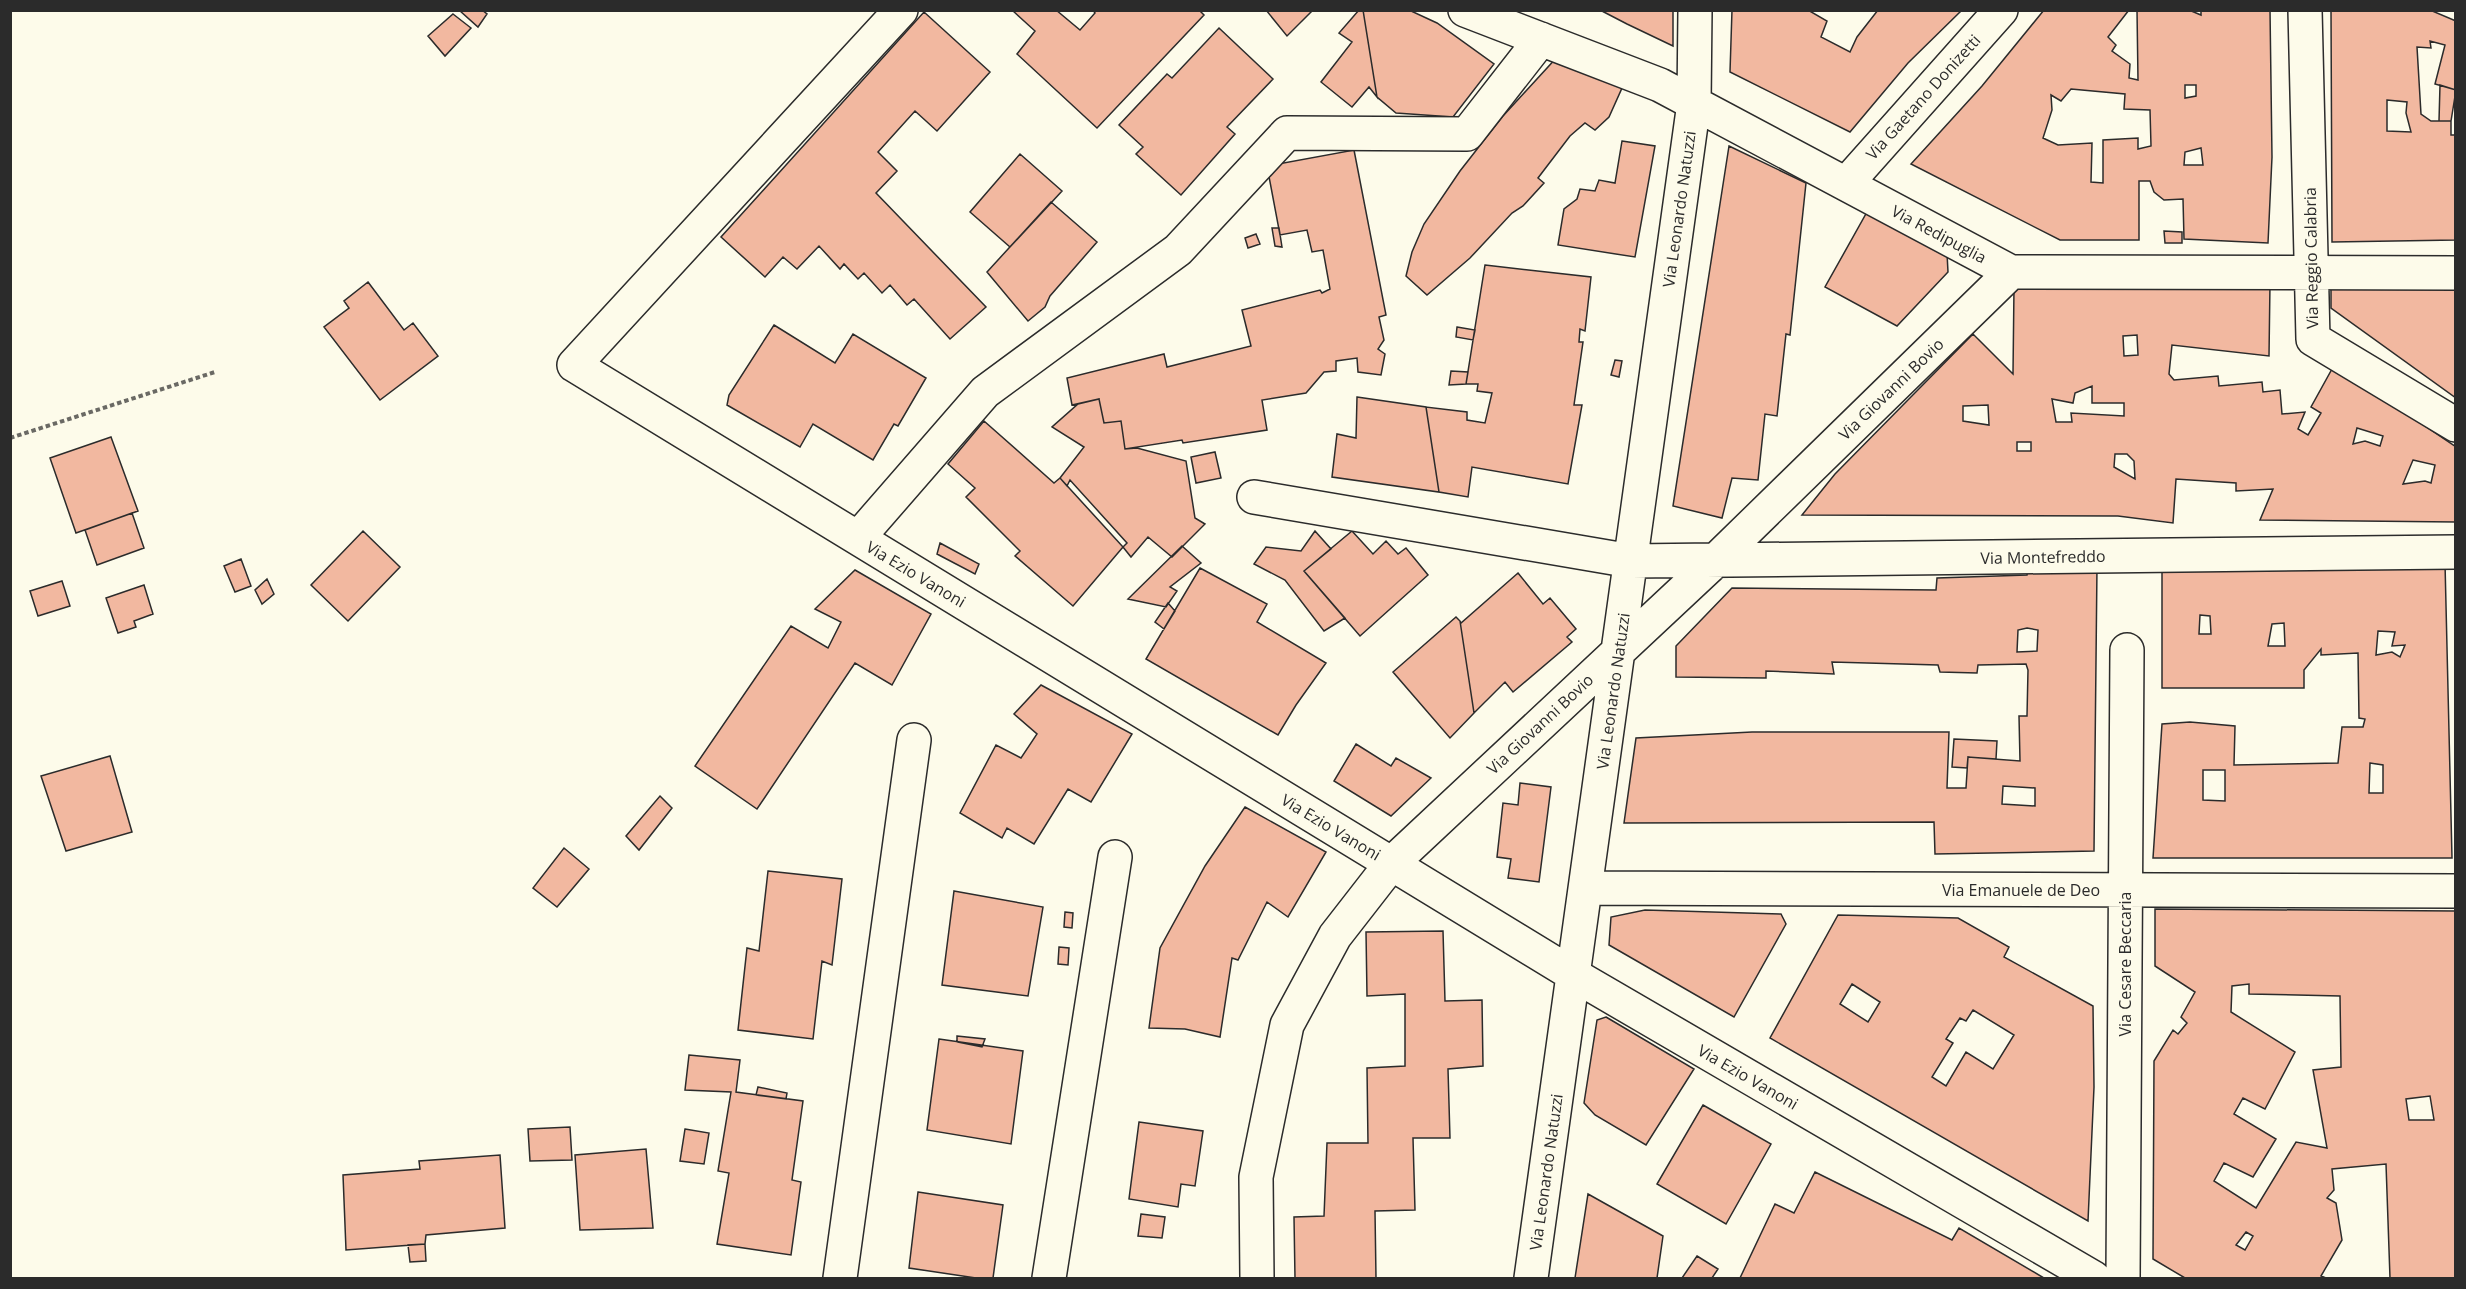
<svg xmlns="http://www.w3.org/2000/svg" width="2466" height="1289" font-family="'Open Sans',sans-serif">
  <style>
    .building { fill: #f2b8a0; stroke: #2b2b2b; stroke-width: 1.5; fill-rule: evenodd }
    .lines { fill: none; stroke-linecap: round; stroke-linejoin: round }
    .street-casing { stroke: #2b2b2b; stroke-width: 36 }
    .path { stroke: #6a6964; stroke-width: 4; stroke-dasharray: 4.5 3; stroke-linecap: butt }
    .street { stroke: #fdfbea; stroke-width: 33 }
    .labels { text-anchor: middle; stroke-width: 4.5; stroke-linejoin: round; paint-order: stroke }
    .street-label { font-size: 16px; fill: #2b2b2b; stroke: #fdfbea }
  </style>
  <rect width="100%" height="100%" fill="#fdfbea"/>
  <!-- building -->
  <path class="building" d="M459,10H482L487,14L478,27Z
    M1012,10H1056L1080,30L1095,13L1093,10H1199L1204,15L1097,128L1017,54L1035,31Z
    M1266,10H1313L1287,36Z
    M1359,10H1363L1377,97L1369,87L1352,107L1321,82L1352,42L1339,33Z
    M1363,10H1409L1437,23L1494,64L1453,117L1396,113L1377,97Z
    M1600,10H1673V46L1627,24Z
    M1732,10H1808L1827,21L1821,37L1850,52L1857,37L1878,10H1962L1908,63L1850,132L1730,72Z
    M2129,10L2108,37L2116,45L2112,51L2130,64L2129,78L2138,80L2137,10H2189L2201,15V10H2270L2272,157L2268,243L2184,239L2183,199L2164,200L2154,192L2150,181H2139V240H2060L1911,164L1982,86L2044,10ZM2185,85H2196V96L2185,98ZM2071,89L2125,94L2124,109L2150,110L2151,146L2138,149V138L2103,140V183L2091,182L2092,143L2058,145L2043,138L2052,110L2051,95L2061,101ZM2201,148L2203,165H2184L2185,152Z
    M2331,10H2430L2456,21V90L2435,84L2445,45L2430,41L2431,48L2417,47L2421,114L2431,121H2451V135H2456V240L2332,242ZM2387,100L2407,102L2406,113L2411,132L2387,131Z
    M924,12L990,72L937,131L915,111L878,152L897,171L876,193L986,307L950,339L914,299L907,305L890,285L882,293L864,273L858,279L844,264L840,269L819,246L797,269L783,257L765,277L721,237Z
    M453,14L471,28L445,56L428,36Z
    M1219,28L1273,79L1227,127L1235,134L1181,195L1136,154L1143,147L1119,125L1167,74L1172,78Z
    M1559,55L1622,88L1609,117L1595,130L1585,123L1570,136L1538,178L1544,183L1523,206L1512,213L1470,258L1427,295L1406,276L1412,252L1424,224L1460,171L1503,116Z
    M2440,85L2456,90L2451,121H2439Z
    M1622,141L1655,146L1635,257L1558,245L1564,209L1577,199L1580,189L1595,191L1599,180L1615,183Z
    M1729,146L1806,183L1790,335L1786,334L1777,416L1765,414L1758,480L1732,478L1722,518L1673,506Z
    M1354,150L1386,315L1379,317L1384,340L1378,349L1385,354L1381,375L1358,372L1357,358L1336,361V371L1324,372L1306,393L1262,400L1267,430L1183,443L1182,440L1125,449L1121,421L1104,423L1099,399L1072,405L1067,378L1164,354L1167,367L1251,346L1242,310L1320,290L1322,293L1330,289L1323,250L1312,252L1307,230L1280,235L1267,166Z
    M1020,154L1062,191L1010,247L970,212Z
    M1051,202L1097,242L1050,296L1045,307L1028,321L987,272Z
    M1867,212L1947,253L1948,272L1897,326L1825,287Z
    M1272,228H1279L1282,247L1275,246Z
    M2164,231L2182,232V243H2165Z
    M1256,234L1260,244L1248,248L1245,238Z
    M1485,265L1591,277L1585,331L1580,329L1579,342H1583L1574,405H1582L1568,484L1472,467L1468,497L1439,492L1426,407L1467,412V420L1485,423L1492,393L1477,391L1478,384H1466Z
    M368,282L404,330L413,323L438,356L380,400L324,327L349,308L344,301Z
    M2270,283L2269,356L2172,345L2169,374L2174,380L2218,376L2219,386L2262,382L2263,392L2280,390L2282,414L2305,412L2298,429L2308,435L2321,413L2311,407L2332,369L2382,397L2456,447V522L2260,520L2273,489L2236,491V483L2176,479L2173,523L2118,516L1802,515L1835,474L1973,334L2013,374L2014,287ZM2137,335L2138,355L2124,356L2123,336ZM2092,386V403H2124V416L2071,413L2072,422H2056L2052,399L2073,403L2075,393ZM1988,405L1989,425L1963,421V406ZM2357,428L2383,436L2380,446L2365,441L2353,444ZM2017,442H2031V451H2017ZM2115,454H2127L2134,461L2135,479L2114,467ZM2413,460L2435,465L2431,483L2425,481L2403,484Z
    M2456,284V398L2331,308V286Z
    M774,325L835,363L853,334L926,378L898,426L894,424L873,460L813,424L800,447L727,405L729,395Z
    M1457,327L1475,330L1473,340L1456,337Z
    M1615,360L1622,361L1619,377L1611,375Z
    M1451,371L1468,372L1466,384L1449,385Z
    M1357,397L1426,407L1439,492L1332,477L1337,434L1356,438Z
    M1099,399L1104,423L1121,421L1125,449L1137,448L1186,461L1195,518L1205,524L1172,557L1148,537L1131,557L1123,547L1127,543L1070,480L1067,486L1060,478L1084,447L1052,427L1078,404Z
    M984,421L1054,483L1060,478L1123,547L1073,606L1015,556L1020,551L966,497L975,488L948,464Z
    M111,437L138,511L76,533L50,458Z
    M1215,452L1221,478L1196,483L1191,457Z
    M132,513L144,548L97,565L85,530Z
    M363,531L400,567L348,621L311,585Z
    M1315,531L1331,549L1304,571L1345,618L1324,631L1285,580L1254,564L1266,547L1301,551Z
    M1352,531L1373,554L1386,541L1398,554L1406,548L1428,575L1360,636L1304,571Z
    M940,543L979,564L975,574L937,554Z
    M1182,546L1201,563L1170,587L1177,591L1166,607L1128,599Z
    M241,559L251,586L235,592L224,566Z
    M2445,563L2452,858H2153L2162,724L2190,722L2235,726L2234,765L2338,763L2342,727H2363L2365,719L2359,718L2358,653L2321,655V649L2304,670V688H2162V567ZM2200,615L2210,616L2211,634H2199ZM2284,623L2285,646H2268L2272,624ZM2378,631L2395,632L2392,646L2405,645L2400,657L2392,652L2376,655ZM2370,763L2383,765V793H2369ZM2203,770H2225V801L2203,800Z
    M2028,566H2097L2094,851L1935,854L1934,822L1624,823L1636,738L1752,732H1949L1947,788H1966L1968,757L2020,761L2019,716H2027L2028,670L2026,664L1978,665L1977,673L1940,672L1938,665L1832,662L1834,674L1766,671V678L1676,677V646L1732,588L1936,590L1937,578L2027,575ZM2027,628L2038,630L2037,651L2017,652L2018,630ZM2003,786L2035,788V806L2002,804Z
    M1200,568L1267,604L1257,622L1326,663L1296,705L1278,735L1146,659Z
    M855,570L931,614L892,685L855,663L757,809L695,766L791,626L828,648L841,622L815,609Z
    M1518,573L1543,604L1550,598L1576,629L1567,637L1572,642L1513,692L1505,682L1474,713L1460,621L1461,623Z
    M267,579L274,594L262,604L255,590Z
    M62,581L70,606L38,616L30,591Z
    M144,585L153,614L134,621L136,627L118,633L106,598Z
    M1168,603L1175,611L1164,629L1155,622Z
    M1456,617L1460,621L1474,713L1450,738L1393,672Z
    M1041,685L1132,734L1091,802L1068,789L1034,844L1007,828L1002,838L960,813L996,745L1021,758L1037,734L1014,714Z
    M1954,739L1997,741L1996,759L1968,757L1967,768L1952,767Z
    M1356,744L1391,766L1396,758L1431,778L1391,816L1334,781Z
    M110,756L132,832L66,851L41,776Z
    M1520,783L1551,787L1539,882L1508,878L1511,859L1497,857L1503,803L1518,805Z
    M660,796L672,808L639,850L626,836Z
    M1245,807L1326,852L1288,917L1267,902L1238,960L1232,958L1220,1037L1185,1029L1149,1028L1160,948L1205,866Z
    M564,848L589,869L557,907L533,888Z
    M768,871L842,879L832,965L822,961L813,1039L738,1030L747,948L759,951Z
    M954,891L1043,907L1028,996L942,985Z
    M2155,909L2456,911V1278H2390L2386,1164L2332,1169L2334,1190L2327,1198L2336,1203L2342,1240L2321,1276L2326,1278H2185L2153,1259L2154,1061L2173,1030L2178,1034L2187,1023L2181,1017L2195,992L2155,966ZM2249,984V994L2340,996L2341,1067L2313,1070L2327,1148L2296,1142L2256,1208L2214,1181L2224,1163L2253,1177L2276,1139L2234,1114L2243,1098L2265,1109L2295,1052L2231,1012L2232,986ZM2430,1096L2434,1120H2409L2406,1099ZM2246,1232L2253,1236L2245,1250L2236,1245Z
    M1645,910L1781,914L1786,924L1734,1017L1609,945L1611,917Z
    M1065,912L1073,913L1072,928L1064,927Z
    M1838,915L1958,918L2009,947L2004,957L2093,1006L2094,1087L2088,1221L1770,1038ZM1852,984L1880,1002L1868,1022L1840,1004ZM1973,1010L2014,1035L1993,1069L1966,1052L1946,1086L1932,1077L1953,1043L1946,1039L1960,1018L1966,1021Z
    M1443,931L1445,1001L1482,1000L1483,1066L1448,1069L1450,1138H1413L1415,1210L1375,1211L1376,1278H1295L1294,1217L1324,1216L1327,1143H1368L1367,1068L1405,1066V994L1367,996L1366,932Z
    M1059,947L1069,948L1068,965L1058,964Z
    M1606,1017L1694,1069L1646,1145L1595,1115L1584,1103L1597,1020Z
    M957,1036L985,1039L982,1047L957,1042Z
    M939,1039L1023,1051L1011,1144L927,1130Z
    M689,1055L740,1060L736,1092L803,1101L792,1180L801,1182L791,1255L717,1244L729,1173L718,1171L731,1092L685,1090Z
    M758,1087L787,1093L786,1099L756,1095Z
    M1703,1105L1771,1144L1726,1224L1657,1184Z
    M1139,1122L1203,1131L1195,1186L1181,1184L1178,1207L1129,1199Z
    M570,1127L572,1160L530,1161L528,1129Z
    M685,1129L709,1133L704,1164L680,1161Z
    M646,1149L653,1228L580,1230L575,1155Z
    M500,1155L505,1228L426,1235L425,1244L346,1250L343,1175L420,1169L419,1161Z
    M1815,1172L1952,1240L1959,1228L2044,1278H1740L1775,1204L1794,1213Z
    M918,1192L1003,1205L993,1278H976L909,1268Z
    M1588,1194L1663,1236L1657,1278H1575Z
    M1141,1214L1165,1217L1162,1238L1138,1236Z
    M425,1244L426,1261L410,1262L408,1245Z
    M1697,1256L1718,1269L1712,1278H1682Z"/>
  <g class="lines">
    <defs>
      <path id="street" d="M901,10L574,365L1574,975L2094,1278
        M1465,10L1660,85L2011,272L2456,273
        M2305,10L2313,339L2456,425
        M1846,184L2001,10
        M1254,497L1631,561L2456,552
        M858,538L985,392L1178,250L1287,133L1467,134L1541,39
        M1586,888L2456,891
        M840,1278L914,740
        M1049,1278L1115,857
        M1257,1278L1256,1177L1287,1025L1335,936L1391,864L1716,560L2011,272
        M1531,1278L1694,103L1695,10
        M2123,1278L2127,650"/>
    </defs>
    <!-- street casing -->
    <use href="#street" class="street-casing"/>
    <!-- path -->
    <path class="path" d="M10,438L215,372"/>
    <!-- street -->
    <use href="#street" class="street"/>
  </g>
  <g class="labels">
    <!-- street labels -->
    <g class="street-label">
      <text transform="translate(1923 97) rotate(-48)" y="6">Via Gaetano Donizetti</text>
      <text transform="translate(1679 209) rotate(-82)" y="6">Via Leonardo Natuzzi</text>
      <text transform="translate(1939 234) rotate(28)" y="6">Via Redipuglia</text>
      <text transform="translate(2311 258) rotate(-91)" y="6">Via Reggio Calabria</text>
      <text transform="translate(1891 389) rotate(-44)" y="6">Via Giovanni Bovio</text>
      <text transform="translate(2043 557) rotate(-1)" y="6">Via Montefreddo</text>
      <text transform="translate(916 574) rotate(31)" y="6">Via Ezio Vanoni</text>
      <text transform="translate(1613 691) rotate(-82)" y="6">Via Leonardo Natuzzi</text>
      <text transform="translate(1540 724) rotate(-43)" y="6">Via Giovanni Bovio</text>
      <text transform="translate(1331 827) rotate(31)" y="6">Via Ezio Vanoni</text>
      <text x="2021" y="896">Via Emanuele de Deo</text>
      <text transform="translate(2125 964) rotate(-90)" y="6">Via Cesare Beccaria</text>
      <text transform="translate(1748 1077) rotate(30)" y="6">Via Ezio Vanoni</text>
      <text transform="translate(1546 1172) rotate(-82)" y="6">Via Leonardo Natuzzi</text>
    </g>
  </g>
  <!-- border -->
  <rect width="2466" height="1289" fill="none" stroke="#2b2b2b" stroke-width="24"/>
</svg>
